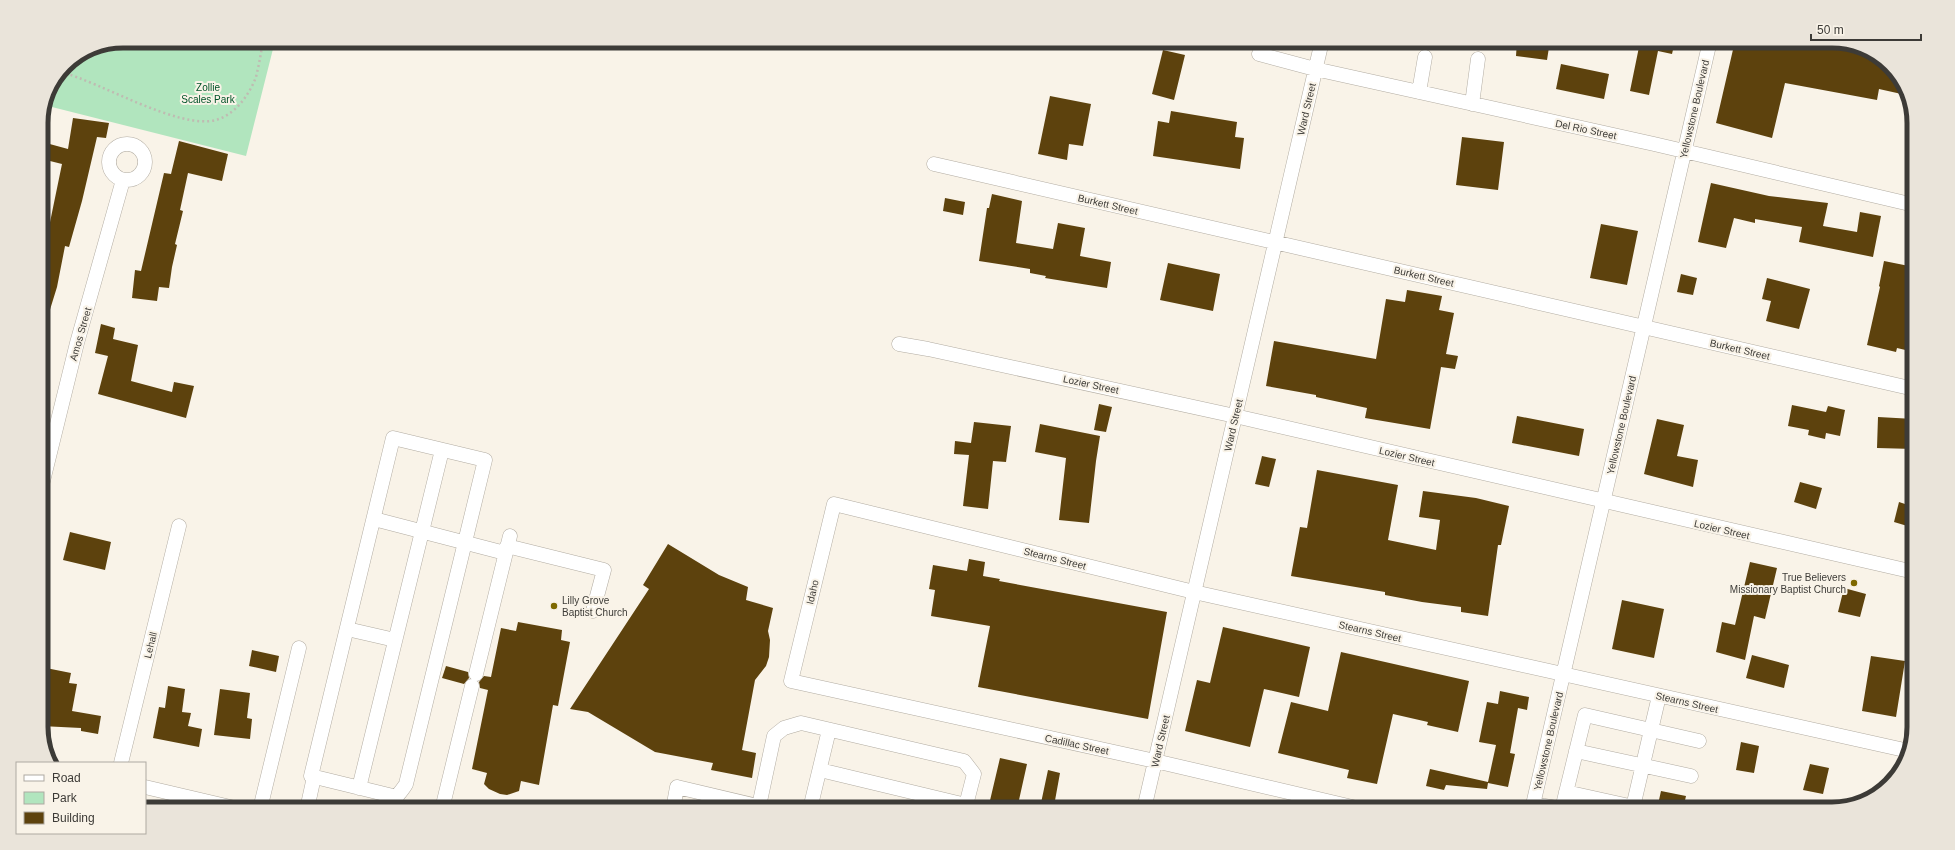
<svg xmlns="http://www.w3.org/2000/svg" width="1955" height="850" font-family="Arial,sans-serif">
  <style>
    .green { fill: #b1e5be }
    .building { fill: #5d420d }
    .lines { fill: none; stroke-linecap: round; stroke-linejoin: round }
    .minor-casing { stroke: #b2aca2; stroke-width: 15 }
    .path { stroke: #bfbbb2; stroke-width: 2.5; stroke-dasharray: 2 3; stroke-linecap: butt }
    .minor { stroke: #fff; stroke-width: 14 }
    .poi-dot { fill: #7e6800; stroke: #f9f3e8; stroke-width: 1.5 }
    .labels { text-anchor: middle; stroke-width: 4; stroke-linejoin: round; paint-order: stroke }
    .park-label { font-size: 10px; fill: #015228; stroke: #f9f3e8 }
    .street-label { font-size: 10px; fill: #3d3b37; stroke: #f9f3e8 }
    .poi-label { font-size: 10px; fill: #3d3b37; stroke: #f9f3e8; text-anchor: end }
    .rim { fill: none; stroke: #3d3b37; stroke-width: 5 }
  </style>
  <rect width="100%" height="100%" fill="#f9f3e8"/>
  <!-- green -->
  <path class="green" d="M123,41H275L246,156L44,105C50,81 69,56 93,47C102,44 114,43 123,41Z"/>
  <!-- building -->
  <path class="building" d="M1517,41H1550L1547,60L1516,56Z
    M1637,41H1675L1672,54L1658,51L1649,95L1630,91L1639,47L1637,46Z
    M1735,41H1832V45L1866,50L1900,77L1906,95L1879,89L1877,100L1785,83L1772,138L1716,123Z
    M1163,50L1185,55L1174,100L1152,94Z
    M1561,64L1609,74L1604,99L1556,89Z
    M1050,96L1091,104L1083,146L1069,144L1067,160L1038,154Z
    M1171,111L1237,122L1235,137L1244,138L1240,169L1153,156L1158,121L1169,123Z
    M73,118L109,123L106,138L97,137L82,201L69,247L65,246L57,287L44,329L41,328V245L46,227H49L62,164L42,159L46,143L68,149Z
    M1462,137L1504,142L1498,190L1456,185Z
    M179,141L228,154L222,181L188,173L180,210L183,211L175,244L177,245L172,267L169,288L159,287L157,301L132,298L135,270L141,271L164,173L171,174Z
    M1711,183L1769,196L1828,203L1823,226L1857,232L1860,212L1881,216L1873,257L1799,242L1802,227L1755,219V223L1734,218L1726,248L1698,242Z
    M992,194L1022,201L1016,243L1053,249L1058,223L1085,228L1080,256L1111,262L1107,288L1045,278L1046,276L1030,273V269L979,261L987,208H989Z
    M945,198L965,202L963,215L943,211Z
    M1601,224L1638,231L1627,285L1590,278Z
    M1884,261L1914,267V352L1897,348L1896,352L1867,345L1880,287L1879,286Z
    M1168,263L1220,274L1213,311L1160,300Z
    M1681,274L1697,278L1693,295L1677,292Z
    M1767,278L1810,289L1799,329L1766,321L1771,301L1762,299Z
    M1407,290L1442,296L1439,310L1454,313L1446,354L1458,356L1455,369L1441,367L1430,429L1365,418L1367,408L1316,397V395L1266,386L1274,341L1376,359L1386,299L1405,302Z
    M101,324L115,328L113,339L138,345L131,381L172,392L174,382L194,386L186,418L98,394L108,356L95,353Z
    M1099,404L1112,407L1106,432L1094,430Z
    M1792,405L1826,412L1828,406L1845,410L1840,436L1826,433L1825,439L1808,435L1809,430L1788,426Z
    M1517,416L1584,429L1579,456L1512,443Z
    M1878,417L1914,419V449L1877,448Z
    M1657,419L1684,425L1677,456L1698,460L1693,487L1644,474Z
    M974,422L1011,426L1006,462L993,461L988,509L963,506L969,455L954,454L955,441L971,443Z
    M1040,424L1100,436L1096,461L1089,523L1059,520L1066,458L1035,452Z
    M1262,456L1276,459L1269,487L1255,484Z
    M1317,470L1398,485L1388,540L1436,550L1440,520L1419,517L1423,491L1476,498L1509,506L1501,545H1498L1488,616L1461,612V607L1422,602L1385,595V592L1291,576L1300,527L1307,528Z
    M1800,482L1822,488L1816,509L1794,502Z
    M1899,502L1914,507V528L1894,522Z
    M70,532L111,542L105,570L63,560Z
    M668,544L719,575L748,587L746,600L773,608L768,631L770,640L769,657L766,666L755,680L742,750L756,753L752,778L711,770L713,763L655,752L588,712L570,709L649,589L643,585Z
    M969,559L985,562L983,576L1000,579L999,581L1167,612L1148,719L978,687L990,626L931,616L935,590L929,589L933,565L967,571Z
    M1750,562L1777,568L1765,619L1754,616L1745,660L1716,652L1722,622L1735,625Z
    M1844,588L1866,594L1860,617L1838,612Z
    M1622,600L1664,609L1654,658L1612,649Z
    M518,622L562,630L561,640L570,642L558,706L553,705L539,785L521,781L519,791L507,795L500,794L489,789L484,784L487,773L472,769L488,690L480,688L479,682L484,676L491,677L501,628L516,631Z
    M1223,627L1310,647L1299,697L1264,689L1250,747L1185,731L1197,680L1210,683Z
    M252,650L279,656L276,672L249,666Z
    M1341,652L1469,681L1458,732L1427,725L1428,722L1393,714L1377,784L1347,778L1349,770L1278,753L1291,702L1328,711Z
    M1752,655L1789,665L1784,688L1746,678Z
    M1871,656L1905,661L1896,717L1862,711Z
    M446,666L468,672L469,678L464,684L442,678Z
    M41,667L71,673L69,683L77,684L72,711L101,716L98,734L81,731V728L41,726Z
    M168,686L185,689L182,712L191,713L188,726L202,729L199,747L153,738L159,707L165,708Z
    M220,689L250,693L247,718L252,719L250,739L214,735Z
    M1500,691L1529,697L1527,710L1518,708L1510,753L1515,754L1508,787L1488,783L1487,789L1446,785L1444,790L1426,786L1430,769L1488,782L1496,745L1479,742L1487,702L1498,704Z
    M1741,742L1759,746L1754,773L1736,770Z
    M1000,758L1027,764L1017,809H988Z
    M1810,764L1829,768L1823,794L1803,790Z
    M1048,770L1060,773L1054,806L1041,803Z
    M1661,791L1686,796L1683,809H1657Z"/>
  <g class="lines">
    <defs>
      <path id="minor" d="M1259,54L1315,69L1654,144L1914,205
        M1419,92L1425,57
        M1472,104L1478,59
        M109 162a18 18 0 1 1 36 0a18 18 0 1 1-36 0Z
        M934,164L1914,389
        M899,344L928,349L1235,416L1914,572
        M41,489L77,343L123,180
        M374,519L505,553
        M507,546L604,570L593,611
        M347,629L395,640
        M476,674L510,536
        M1576,751L1691,776
        M121,763L179,526
        M820,770L966,805
        M145,787L239,809
        M359,788L442,450
        M1566,792L1643,809
        M1533,804L1562,809L1585,715L1699,741
        M759,806L774,736L784,728L801,723L964,761L974,774L965,809
        M1633,807L1659,696
        M260,809L299,648
        M307,809L314,777
        M388,809C392,800 401,793 406,784L485,460L393,438L311,776L397,797
        M442,809L472,686
        M673,809L677,787L770,809
        M810,809L829,730
        M1144,809L1322,41
        M1361,809L1155,761L791,681L834,504L1194,592L1909,751
        M1532,809L1710,41"/>
    </defs>
    <!-- minor casing -->
    <use href="#minor" class="minor-casing"/>
    <!-- path -->
    <path class="path" d="M61,72C100,82 179,130 216,120C236,114 249,95 256,77C259,65 261,53 263,41"/>
    <!-- minor -->
    <use href="#minor" class="minor"/>
  </g>
  <!-- markers -->
  <g class="poi-dot">
    <circle cx="1854" cy="583" r="4"/>
    <circle cx="554" cy="606" r="4"/>
  </g>
  <g class="labels">
    <!-- park labels -->
    <g class="park-label">
      <text x="208" y="91">Zollie<tspan x="208" dy="12">Scales Park</tspan></text>
    </g>
    <!-- street labels -->
    <g class="street-label">
      <text transform="translate(1306 109) rotate(-77)" y="4">Ward Street</text>
      <text transform="translate(1694 109) rotate(-77)" y="4">Yellowstone Boulevard</text>
      <text transform="translate(1586 129) rotate(12)" y="4">Del Rio Street</text>
      <text transform="translate(1108 204) rotate(13)" y="4">Burkett Street</text>
      <text transform="translate(1424 276) rotate(13)" y="4">Burkett Street</text>
      <text transform="translate(80 334) rotate(-74)" y="4">Amos Street</text>
      <text transform="translate(1740 349) rotate(13)" y="4">Burkett Street</text>
      <text transform="translate(1091 384) rotate(12)" y="4">Lozier Street</text>
      <text transform="translate(1233 425) rotate(-77)" y="4">Ward Street</text>
      <text transform="translate(1621 425) rotate(-77)" y="4">Yellowstone Boulevard</text>
      <text transform="translate(1407 456) rotate(13)" y="4">Lozier Street</text>
      <text transform="translate(1722 529) rotate(13)" y="4">Lozier Street</text>
      <text transform="translate(1055 558) rotate(14)" y="4">Stearns Street</text>
      <text transform="translate(812 592) rotate(-77)" y="4">Idaho</text>
      <text transform="translate(1370 631) rotate(13)" y="4">Stearns Street</text>
      <text transform="translate(150 645) rotate(-76)" y="4">Lehall</text>
      <text transform="translate(1687 702) rotate(13)" y="4">Stearns Street</text>
      <text transform="translate(1160 741) rotate(-77)" y="4">Ward Street</text>
      <text transform="translate(1548 741) rotate(-77)" y="4">Yellowstone Boulevard</text>
      <text transform="translate(1077 744) rotate(12)" y="4">Cadillac Street</text>
    </g>
    <!-- poi labels -->
    <g class="poi-label">
      <text x="1846" y="581">True Believers<tspan x="1846" dy="12">Missionary Baptist Church</tspan></text>
      <text x="562" y="604" text-anchor="start">Lilly Grove<tspan x="562" dy="12">Baptist Church</tspan></text>
    </g>
  </g>
  <!-- crop -->
  <path d="M0 0H1955V850H0ZM123 48H1832A75 75 0 0 1 1907 123V727A75 75 0 0 1 1832 802H123A75 75 0 0 1 48 727V123A75 75 0 0 1 123 48Z" fill="#eae4da" fill-rule="evenodd"/>
  <path class="rim" d="M123 48H1832A75 75 0 0 1 1907 123V727A75 75 0 0 1 1832 802H123A75 75 0 0 1 48 727V123A75 75 0 0 1 123 48Z"/>
  <!-- legend -->
  <rect x="16" y="762" width="130" height="72" fill="#f9f3e8" stroke="#aea9a1"/>
  <rect x="24" y="775" width="20" height="6" fill="#ffffff" stroke="#aea9a1"/>
  <text x="52" y="782" font-size="12" fill="#3d3b37">Road</text>
  <rect x="24" y="792" width="20" height="12" fill="#b1e5be" stroke="#aea9a1"/>
  <text x="52" y="802" font-size="12" fill="#3d3b37">Park</text>
  <rect x="24" y="812" width="20" height="12" fill="#5d420d" stroke="#aea9a1"/>
  <text x="52" y="822" font-size="12" fill="#3d3b37">Building</text>
  <!-- scale -->
  <path d="M1811 34v6h110v-6" fill="none" stroke="#3d3b37" stroke-width="2"/>
  <text x="1817" y="34" font-size="12" fill="#3d3b37" stroke="#f9f3e8" stroke-width="3" paint-order="stroke">50 m</text>
</svg>
